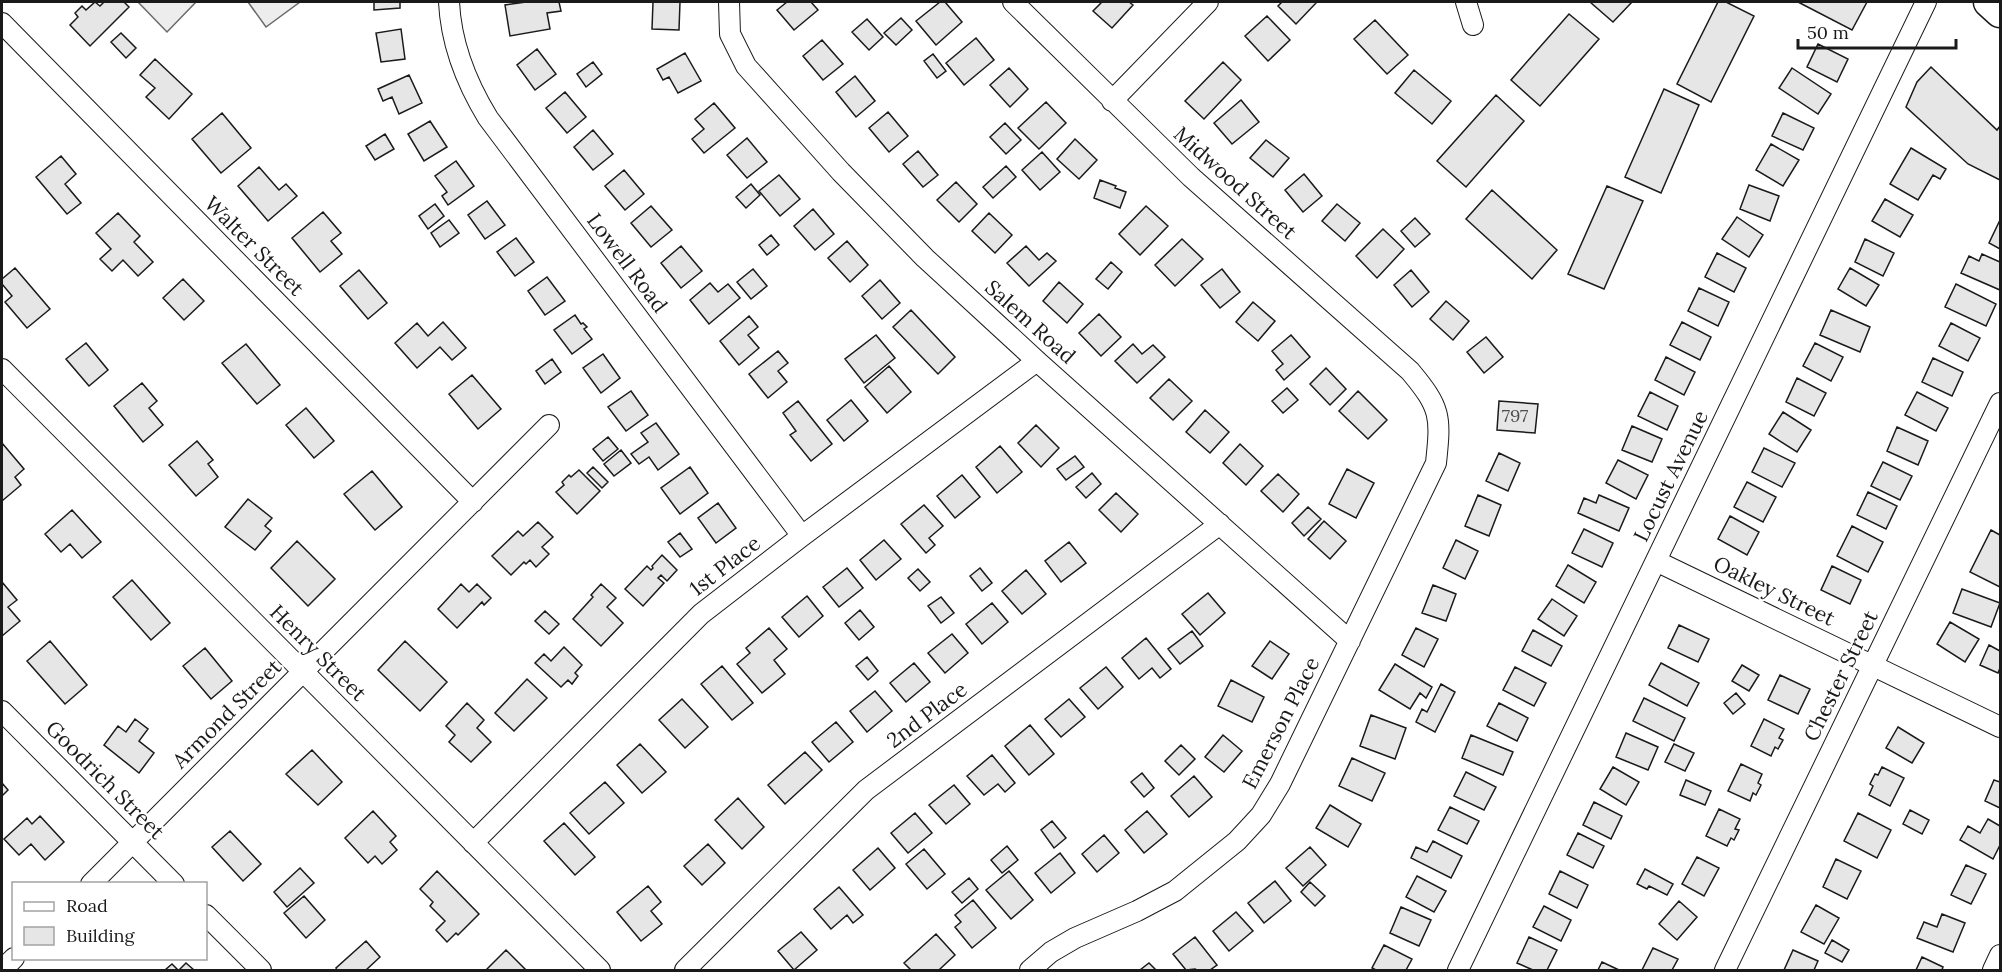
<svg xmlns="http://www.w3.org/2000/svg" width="2002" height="972" font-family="Lora,serif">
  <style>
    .parking { fill: #ededed; stroke: #6a6a6a; stroke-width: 1.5 }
    .building { fill: #e6e6e6; stroke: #1a1a1a; stroke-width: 1.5 }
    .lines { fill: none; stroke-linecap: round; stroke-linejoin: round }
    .street-casing { stroke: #1a1a1a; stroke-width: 22 }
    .primary-casing { stroke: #1a1a1a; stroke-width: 33 }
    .street { stroke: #fff; stroke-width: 20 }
    .primary { stroke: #fff; stroke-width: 30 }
    .labels { text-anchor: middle; stroke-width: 4.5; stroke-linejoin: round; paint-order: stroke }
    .number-label { font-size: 18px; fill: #4d4d4d }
    .street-label { font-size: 21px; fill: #1a1a1a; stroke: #fff }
  </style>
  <rect width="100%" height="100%" fill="#fff"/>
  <!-- parking -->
  <path class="parking" d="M138,2H196L167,32Z
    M248,2H300L266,27Z"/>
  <!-- building -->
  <path class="building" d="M95,2L100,6L104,2H124L129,7L90,46L70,25L78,17L75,13L82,6L86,10Z
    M374,2H400V8L374,10Z
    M526,2H559L561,11L547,13L550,29L510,36L505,5Z
    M653,2H680L679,30L652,29Z
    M787,2H811L818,10L794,30L777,10Z
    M940,2H945L962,22L936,45L916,21Z
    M1102,2H1129L1133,5L1112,28L1093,11Z
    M1282,2H1314L1316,3L1296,24L1278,6Z
    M1590,2H1632L1613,22Z
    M1718,2H1726L1754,16L1711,102L1677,84Z
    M1798,2H1867L1852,30Z
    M1569,14L1599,39L1540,106L1511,80Z
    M1267,16L1290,40L1268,61L1245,36Z
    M901,18L912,30L896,45L884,33Z
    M867,19L883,37L869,50L852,32Z
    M1375,20L1408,55L1387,74L1354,39Z
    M401,29L405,59L381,62L376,33Z
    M121,33L136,48L126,58L111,42Z
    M976,38L994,60L964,85L946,63Z
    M822,40L843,64L823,80L803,56Z
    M1818,44L1848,59L1837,82L1807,67Z
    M537,49L556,74L535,90L517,65Z
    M685,53L701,81L678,93L669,77L663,80L657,69Z
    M933,54L946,71L937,78L924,61Z
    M155,59L192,94L169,119L146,97L155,88L140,75Z
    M593,62L602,74L586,87L577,74Z
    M1223,62L1241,80L1204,119L1185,101Z
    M1931,67L1997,130L2000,126V180L1968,164L1906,107L1917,82Z
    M1009,68L1028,89L1010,107L990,85Z
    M1792,68L1831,94L1818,114L1779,88Z
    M1414,70L1451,101L1432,124L1395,93Z
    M409,75L422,103L399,114L392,97L383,101L378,89Z
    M855,76L875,101L856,117L836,92Z
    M1664,89L1699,105L1661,193L1625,177Z
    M565,92L586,117L567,133L546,108Z
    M1496,95L1524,121L1466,187L1437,161Z
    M1241,100L1259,122L1232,144L1214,123Z
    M1046,102L1066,123L1039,149L1018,128Z
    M714,103L735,128L704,153L692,139L704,129L695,119Z
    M888,112L908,136L889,152L869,128Z
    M222,113L251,148L221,173L192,139Z
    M1783,113L1814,128L1803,150L1772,136Z
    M430,121L447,147L424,161L408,134Z
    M1005,123L1021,140L1006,154L990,137Z
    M593,130L613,154L593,170L574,147Z
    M385,134L394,149L375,160L366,146Z
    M747,138L767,162L747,178L727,155Z
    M1075,139L1097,160L1079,179L1057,159Z
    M1266,140L1289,158L1273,177L1250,158Z
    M1771,144L1799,160L1783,186L1756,170Z
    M1911,148L1946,169L1940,179L1933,175L1918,200L1890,184Z
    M918,151L938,175L923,187L903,164Z
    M1042,152L1060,172L1040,190L1022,170Z
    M61,156L76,174L65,184L81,203L67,214L36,177Z
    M456,161L474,186L448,205L442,196L447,192L435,176Z
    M1006,166L1016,177L993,198L983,187Z
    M259,167L279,190L286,184L297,196L268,221L238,186Z
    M624,170L644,194L625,210L605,186Z
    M1304,174L1322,196L1303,212L1285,190Z
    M779,175L800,199L780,216L759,191Z
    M1100,180L1116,186L1115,188L1126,192L1120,208L1094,198Z
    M956,182L977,204L959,222L937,200Z
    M751,184L760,195L746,208L736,197Z
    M1749,185L1779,196L1770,221L1740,209Z
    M1607,186L1643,201L1604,289L1568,274Z
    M1492,190L1557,250L1532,279L1466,219Z
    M1885,199L1913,215L1900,237L1872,221Z
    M487,201L505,225L485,239L468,215Z
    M435,204L444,216L428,229L419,216Z
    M1337,204L1360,223L1345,241L1322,221Z
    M651,206L672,230L651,247L631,223Z
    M1146,206L1168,226L1140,255L1119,234Z
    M813,209L834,234L815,250L794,226Z
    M323,212L341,233L331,241L342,254L320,272L292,238Z
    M118,213L140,236L134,242L153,262L138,276L123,260L112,271L100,259L111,249L96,233Z
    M989,213L1012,235L995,253L972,231Z
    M1737,217L1763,235L1749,257L1722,239Z
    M1415,218L1430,234L1415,247L1401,231Z
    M449,220L459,233L440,247L431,233Z
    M2000,220V249L1989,243Z
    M1383,229L1404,249L1377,278L1356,256Z
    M771,235L779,245L767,255L759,245Z
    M516,238L534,262L515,276L497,252Z
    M1182,239L1203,259L1175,286L1155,265Z
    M1865,239L1894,253L1883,276L1855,262Z
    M847,241L868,265L850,282L828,258Z
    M681,246L702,271L681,288L661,263Z
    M1026,246L1039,260L1047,253L1056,261L1029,286L1007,263Z
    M1717,253L1746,268L1734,292L1705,277Z
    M1982,254L2000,262V290L1961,273L1969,256L1979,261Z
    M1111,262L1122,272L1108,289L1096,279Z
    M15,268L50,309L27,328L5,302L12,296L2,284V279Z
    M1850,268L1879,285L1866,306L1838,289Z
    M753,269L767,286L751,299L737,282Z
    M1222,269L1240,292L1220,308L1201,285Z
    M359,270L387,303L368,319L340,286Z
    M1411,270L1429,292L1412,307L1394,285Z
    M547,277L565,301L545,315L528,291Z
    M183,279L204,301L184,320L163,298Z
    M880,280L900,303L882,319L862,296Z
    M1059,282L1083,304L1067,323L1043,301Z
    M710,283L718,292L728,284L740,298L709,324L690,300Z
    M1956,284L1996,304L1986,326L1945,307Z
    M1699,288L1729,302L1718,326L1688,311Z
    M1446,301L1469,321L1453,340L1430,319Z
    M1253,302L1275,321L1258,341L1236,322Z
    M911,310L955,357L938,374L893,327Z
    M1831,310L1870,327L1860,352L1820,335Z
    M1099,314L1121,337L1101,356L1079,333Z
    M575,315L581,324L583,323L587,327L584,329L592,339L572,354L554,330Z
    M749,316L758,327L748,335L759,348L739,365L720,341Z
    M443,322L466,348L452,360L440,347L417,368L395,343L417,323L428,336Z
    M1682,322L1711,337L1700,360L1670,345Z
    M1951,323L1980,338L1968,361L1939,346Z
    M876,335L895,358L864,383L845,359Z
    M1291,335L1310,357L1284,380L1276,370L1283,364L1272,351Z
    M1486,337L1503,357L1484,373L1467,352Z
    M86,343L108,370L89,386L66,359Z
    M1815,343L1843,357L1831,381L1803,366Z
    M246,344L280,385L257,404L222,363Z
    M1133,344L1142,354L1153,345L1165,357L1137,383L1115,361Z
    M778,351L788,363L778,371L787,382L768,398L749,374Z
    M603,354L620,378L601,393L583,368Z
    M1666,357L1695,372L1684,395L1655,380Z
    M1933,358L1963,372L1952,396L1922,382Z
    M552,359L561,372L545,384L536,371Z
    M889,366L911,392L887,413L865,387Z
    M1326,368L1346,389L1330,405L1310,384Z
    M472,375L501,409L478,429L449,394Z
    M1797,378L1826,393L1814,416L1786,402Z
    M1169,379L1192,401L1173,420L1150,398Z
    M142,383L157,401L149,408L163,425L143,442L114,406Z
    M1287,388L1298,400L1283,413L1272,401Z
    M631,391L648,415L626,431L608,407Z
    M1358,391L1387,420L1368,439L1339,411Z
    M1650,392L1678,406L1667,430L1638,416Z
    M1917,392L1948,408L1936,431L1905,415Z
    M851,400L868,421L844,441L827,420Z
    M798,401L832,444L811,461L790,435L796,431L783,413Z
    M1499,401L1538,404L1535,433L1497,430Z
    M306,408L334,441L314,458L286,425Z
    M1205,410L1229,432L1210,453L1186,432Z
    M1783,412L1811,430L1797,452L1769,434Z
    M656,423L679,454L658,470L649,457L639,464L631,454L648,442L641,433Z
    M1036,425L1059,448L1041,467L1018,443Z
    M1632,426L1662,439L1652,462L1622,450Z
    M1897,427L1928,441L1918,465L1887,451Z
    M608,437L618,449L603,461L593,449Z
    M197,441L213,460L208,464L218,477L196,496L169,465Z
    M2,443L24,469L15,477L21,485L2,501Z
    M1240,444L1263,466L1246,485L1223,463Z
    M1000,446L1022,472L997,493L976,467Z
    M1764,448L1795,463L1782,487L1752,472Z
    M621,450L631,463L614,476L604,464Z
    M1499,453L1520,463L1508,491L1486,481Z
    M1075,456L1084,467L1066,480L1057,469Z
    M1618,460L1648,475L1636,499L1606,483Z
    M1883,462L1912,476L1900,500L1871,486Z
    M593,467L608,482L602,488L587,473Z
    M690,467L708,493L680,514L661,488Z
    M1347,469L1374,483L1356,518L1329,504Z
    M579,470L600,491L577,514L556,492L564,485L562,482L569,475L571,477Z
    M372,471L402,507L375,530L344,494Z
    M1092,473L1101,484L1086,498L1076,487Z
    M1278,474L1299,494L1283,512L1261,491Z
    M962,475L980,497L955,518L937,496Z
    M1747,482L1776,497L1763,522L1734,507Z
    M1868,492L1897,506L1886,529L1857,515Z
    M1116,493L1138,514L1121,532L1099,510Z
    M1478,495L1501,505L1489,536L1465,526Z
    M1599,495L1629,508L1619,531L1578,513L1584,498L1596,503Z
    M248,499L272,518L265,526L271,531L255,550L225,527Z
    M718,503L736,528L716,543L698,518Z
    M924,505L943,526L929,538L935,545L926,553L901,524Z
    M1308,507L1321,519L1304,536L1292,523Z
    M72,510L101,542L82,558L70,544L61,552L45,534Z
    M1730,516L1759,532L1747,555L1718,539Z
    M1324,521L1346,541L1330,559L1308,539Z
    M538,522L553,537L542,547L549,554L536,567L530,560L526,564L524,562L511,575L492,556L518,531L523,536Z
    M1852,526L1883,542L1868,572L1837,556Z
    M1584,529L1613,543L1602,567L1572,553Z
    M1991,530L2000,535V587L1970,572Z
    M680,533L692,549L680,557L668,542Z
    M884,540L901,559L876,580L860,560Z
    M1456,540L1478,551L1465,579L1443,568Z
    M297,541L335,579L308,606L271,568Z
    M1069,542L1086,563L1061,582L1045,561Z
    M662,555L677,570L667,581L661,575L658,578L664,583L643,606L625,589L647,566L651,570L653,568L652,566Z
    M1568,565L1596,582L1584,603L1556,586Z
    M1832,566L1861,580L1850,604L1821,590Z
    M847,568L863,588L839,607L823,587Z
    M980,568L992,583L982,591L970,576Z
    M918,569L930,582L920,591L908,578Z
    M1026,570L1046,594L1022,614L1002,591Z
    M132,580L170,623L151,640L113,597Z
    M2,582L17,600L8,607L20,621L2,636Z
    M461,584L469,592L477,584L491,598L484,605L482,602L457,628L438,609Z
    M601,584L616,598L607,607L623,623L601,646L573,619L593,597L591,595Z
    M1433,585L1456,594L1446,621L1422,613Z
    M1962,589L2000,603L1991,627L1953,613Z
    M1208,593L1225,613L1200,635L1182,614Z
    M807,596L823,616L799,637L782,617Z
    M941,597L954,613L941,623L928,606Z
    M1552,599L1577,616L1564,636L1538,619Z
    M992,603L1008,622L982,644L966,624Z
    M860,610L874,627L859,640L845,623Z
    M545,611L559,624L549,634L535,621Z
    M1950,622L1979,639L1965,662L1937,644Z
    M1679,625L1709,639L1698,662L1668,648Z
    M769,628L787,649L774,660L785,674L762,693L737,664L750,653L746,648Z
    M1416,628L1438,639L1424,667L1402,655Z
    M1533,630L1562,646L1551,666L1522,651Z
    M1192,631L1203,646L1180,664L1168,649Z
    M952,634L968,653L945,673L928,653Z
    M1146,638L1171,669L1160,678L1152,668L1139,679L1122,658Z
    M50,641L87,685L65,704L27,661Z
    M405,641L447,682L420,711L378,670Z
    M1270,641L1289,654L1272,679L1252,666Z
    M1989,645L2000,651V668L1998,673L1980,665Z
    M564,647L582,665L575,673L578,676L572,684L568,680L561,687L535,663L544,654L551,661Z
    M205,648L232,681L211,699L183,666Z
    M867,657L878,671L868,680L856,666Z
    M914,663L930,682L906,702L890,683Z
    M1661,663L1699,683L1687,706L1649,685Z
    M1395,664L1432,687L1426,698L1420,693L1410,709L1379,690Z
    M1742,665L1759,675L1749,691L1732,681Z
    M722,666L753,703L732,720L701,684Z
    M1106,667L1123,687L1098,709L1080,688Z
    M1515,667L1546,683L1534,706L1503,690Z
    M1780,675L1810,689L1798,714L1768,700Z
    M527,679L547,698L514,731L495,713Z
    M1231,680L1264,697L1252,722L1218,706Z
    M1441,684L1455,692L1435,732L1416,722L1422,709L1427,712Z
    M875,691L892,711L867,732L850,711Z
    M1736,693L1745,704L1733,714L1724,703Z
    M1644,698L1685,718L1674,741L1633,721Z
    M682,699L708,727L685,748L659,720Z
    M1069,699L1085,717L1061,737L1045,719Z
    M467,703L484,720L477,728L491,742L471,762L449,742L455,735L446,726Z
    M1499,703L1528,718L1517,741L1487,726Z
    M1371,715L1406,728L1395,759L1360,746Z
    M135,719L148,729L139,741L154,753L139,773L104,745L118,726L126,732Z
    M1764,719L1784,729L1779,738L1783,740L1778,749L1775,747L1771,756L1751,746Z
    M836,722L853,742L829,762L812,742Z
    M1030,725L1054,754L1029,775L1005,746Z
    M1898,727L1924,743L1912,763L1886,748Z
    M1626,733L1658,747L1648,770L1616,757Z
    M1223,735L1242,751L1224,772L1205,757Z
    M1471,735L1513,752L1503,775L1462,758Z
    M640,744L666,772L642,793L617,765Z
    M1674,744L1694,753L1685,771L1665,762Z
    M1181,745L1195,759L1179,775L1165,761Z
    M312,750L342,782L318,805L286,774Z
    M805,752L822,770L785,804L768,785Z
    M992,755L1015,783L1005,792L998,784L984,795L967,776Z
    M1352,758L1385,773L1372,801L1339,786Z
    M1741,764L1762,774L1758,783L1761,785L1756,795L1753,793L1750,801L1728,791Z
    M1613,767L1639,782L1626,805L1600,789Z
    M1882,767L1904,778L1890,806L1869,795L1873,786L1870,784L1875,774L1878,775Z
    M1466,772L1496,787L1484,810L1454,796Z
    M1142,773L1154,788L1144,797L1131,782Z
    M1194,776L1212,797L1189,817L1171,796Z
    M1686,780L1711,791L1705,805L1680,795Z
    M1994,780L2000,782V808L1985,801Z
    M605,782L624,803L589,834L570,813Z
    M2,783L8,790L2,796Z
    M954,785L970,804L946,824L929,805Z
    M738,798L764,827L742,849L715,820Z
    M1594,802L1622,816L1611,839L1583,825Z
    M1330,805L1361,824L1348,847L1316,828Z
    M1450,807L1479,821L1467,844L1438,830Z
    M1719,809L1740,819L1735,829L1739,830L1734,840L1731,838L1727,846L1706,836Z
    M1910,810L1929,820L1922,834L1903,824Z
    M373,811L396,836L390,842L397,850L382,864L375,856L368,863L345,838Z
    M1147,811L1167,834L1144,853L1125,830Z
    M915,813L932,833L908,853L891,833Z
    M1858,813L1891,830L1877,858L1844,841Z
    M40,816L64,842L45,860L31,844L19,855L4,839L27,818L32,824Z
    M1988,819L2000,826V845L1993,859L1960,840L1968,826L1980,833Z
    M1052,821L1066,838L1054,848L1041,830Z
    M564,823L595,857L575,875L544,841Z
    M230,831L261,864L243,881L212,847Z
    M1578,833L1604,846L1593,868L1567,855Z
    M1104,835L1119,853L1097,872L1082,854Z
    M1433,841L1462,856L1451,878L1411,858L1416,847L1427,852Z
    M708,844L725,863L702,885L684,866Z
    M1007,846L1018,860L1002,873L991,860Z
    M1310,847L1326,865L1303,886L1286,868Z
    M878,848L895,868L870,890L853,870Z
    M924,849L945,874L927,889L906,864Z
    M1060,853L1075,873L1051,893L1035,873Z
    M1697,857L1719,868L1704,896L1682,884Z
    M1836,859L1861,871L1847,899L1823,887Z
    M1966,865L1986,874L1971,904L1951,895Z
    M300,868L314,883L287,907L274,892Z
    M1645,869L1673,884L1667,895L1649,886L1647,889L1637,884Z
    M437,871L479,914L458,935L456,933L447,942L436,930L445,921L430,906L433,902L420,889Z
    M1009,871L1033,900L1011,919L986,890Z
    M1560,871L1588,885L1577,908L1549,894Z
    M1417,876L1446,891L1434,912L1406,897Z
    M969,878L978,889L962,903L952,892Z
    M1275,881L1291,901L1264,923L1248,903Z
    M1310,882L1325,896L1315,906L1301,892Z
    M648,886L661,902L651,911L662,924L641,941L617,912Z
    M839,887L863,915L853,923L847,915L831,929L814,909Z
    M304,896L325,920L306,938L284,913Z
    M973,900L996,928L972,948L955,927L961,922L955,915Z
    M1679,901L1697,917L1677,940L1659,924Z
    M1816,905L1839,918L1824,944L1801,932Z
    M1544,906L1571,920L1561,941L1533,927Z
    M1401,907L1431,920L1419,946L1390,933Z
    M1236,912L1253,931L1229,951L1213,931Z
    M1942,914L1965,923L1953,952L1917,938L1924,922L1937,927Z
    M801,932L817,950L794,970L778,951Z
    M936,934L955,955L940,969L941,970H911L904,963Z
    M1195,937L1217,965L1210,970H1197L1195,969L1186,970L1173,954Z
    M1529,937L1557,950L1547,970H1533L1517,963Z
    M1832,940L1849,950L1842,962L1825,953Z
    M366,941L380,957L366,970H337L336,968Z
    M1384,945L1412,959L1406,970H1376L1372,968Z
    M1653,948L1678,959L1672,970H1642Z
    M506,950L526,970H486Z
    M1793,950L1818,961L1814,970H1784Z
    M1922,957L1943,967L1942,970H1916Z
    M1602,962L1619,970H1598Z
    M186,963L194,970H179Z
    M1149,963L1156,970H1140Z
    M172,964L178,970H165Z"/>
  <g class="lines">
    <defs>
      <path id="street" d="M449,2C451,44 466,82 488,118L802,536
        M729,2L730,34L746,66L841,172L925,258L1037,361L1350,641
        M1013,2L1191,177L1410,371C1441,408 1441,416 1436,463L1280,784L1261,815L1237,841L1175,891L1137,911L1075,938L1051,952L1030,970
        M1466,2L1473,25
        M2,23L473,502
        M1112,101L1208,2
        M2,369L600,970
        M1656,561L2000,727
        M2,711L174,884
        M473,843L701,614L802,536L1037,361
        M91,884L549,425
        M206,915L261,970
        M2,970L14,958
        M685,970L866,790L1220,524
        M1458,970L1926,2
        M1725,970L2000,403
        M1993,970L2000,955"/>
      <path id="primary" d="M1989,2L2000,12"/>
    </defs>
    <!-- street casing -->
    <use href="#street" class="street-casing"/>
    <!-- primary casing -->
    <use href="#primary" class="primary-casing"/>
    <!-- street -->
    <use href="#street" class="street"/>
    <!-- primary -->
    <use href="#primary" class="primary"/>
  </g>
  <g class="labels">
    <!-- number labels -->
    <g class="number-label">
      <text x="1515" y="422">797</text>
    </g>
    <!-- street labels -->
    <g class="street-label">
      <text transform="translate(1235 183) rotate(42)" y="7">Midwood Street</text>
      <text transform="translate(254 246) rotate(45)" y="7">Walter Street</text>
      <text transform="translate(627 263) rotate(53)" y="7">Lowell Road</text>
      <text transform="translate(1030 322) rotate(42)" y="7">Salem Road</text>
      <text transform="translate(1671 476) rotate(-64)" y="7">Locust Avenue</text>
      <text transform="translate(725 566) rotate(-38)" y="7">1st Place</text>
      <text transform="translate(1774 591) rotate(26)" y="7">Oakley Street</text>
      <text transform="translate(318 653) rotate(45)" y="7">Henry Street</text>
      <text transform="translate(1841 676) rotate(-64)" y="7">Chester Street</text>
      <text transform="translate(227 714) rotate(-45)" y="7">Armond Street</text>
      <text transform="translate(927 715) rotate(-37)" y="7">2nd Place</text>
      <text transform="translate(1281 723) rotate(-63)" y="7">Emerson Place</text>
      <text transform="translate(105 780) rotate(45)" y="7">Goodrich Street</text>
    </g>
  </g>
  <!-- border -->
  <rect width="2002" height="972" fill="none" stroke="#1a1a1a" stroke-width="6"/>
  <!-- legend -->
  <rect x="12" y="882" width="195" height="78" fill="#ffffff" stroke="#a3a3a3" stroke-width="1.5"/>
  <rect x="24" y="902" width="30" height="9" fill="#ffffff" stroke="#a3a3a3" stroke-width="1.5"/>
  <text x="66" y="912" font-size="18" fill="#1a1a1a">Road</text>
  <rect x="24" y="927" width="30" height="18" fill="#e6e6e6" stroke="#a3a3a3" stroke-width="1.5"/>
  <text x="66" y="942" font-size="18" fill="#1a1a1a">Building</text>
  <!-- scale -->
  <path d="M1798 39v9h158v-9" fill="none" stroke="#1a1a1a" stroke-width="3"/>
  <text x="1807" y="39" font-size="18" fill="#1a1a1a" stroke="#ffffff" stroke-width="4.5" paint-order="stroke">50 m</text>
</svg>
